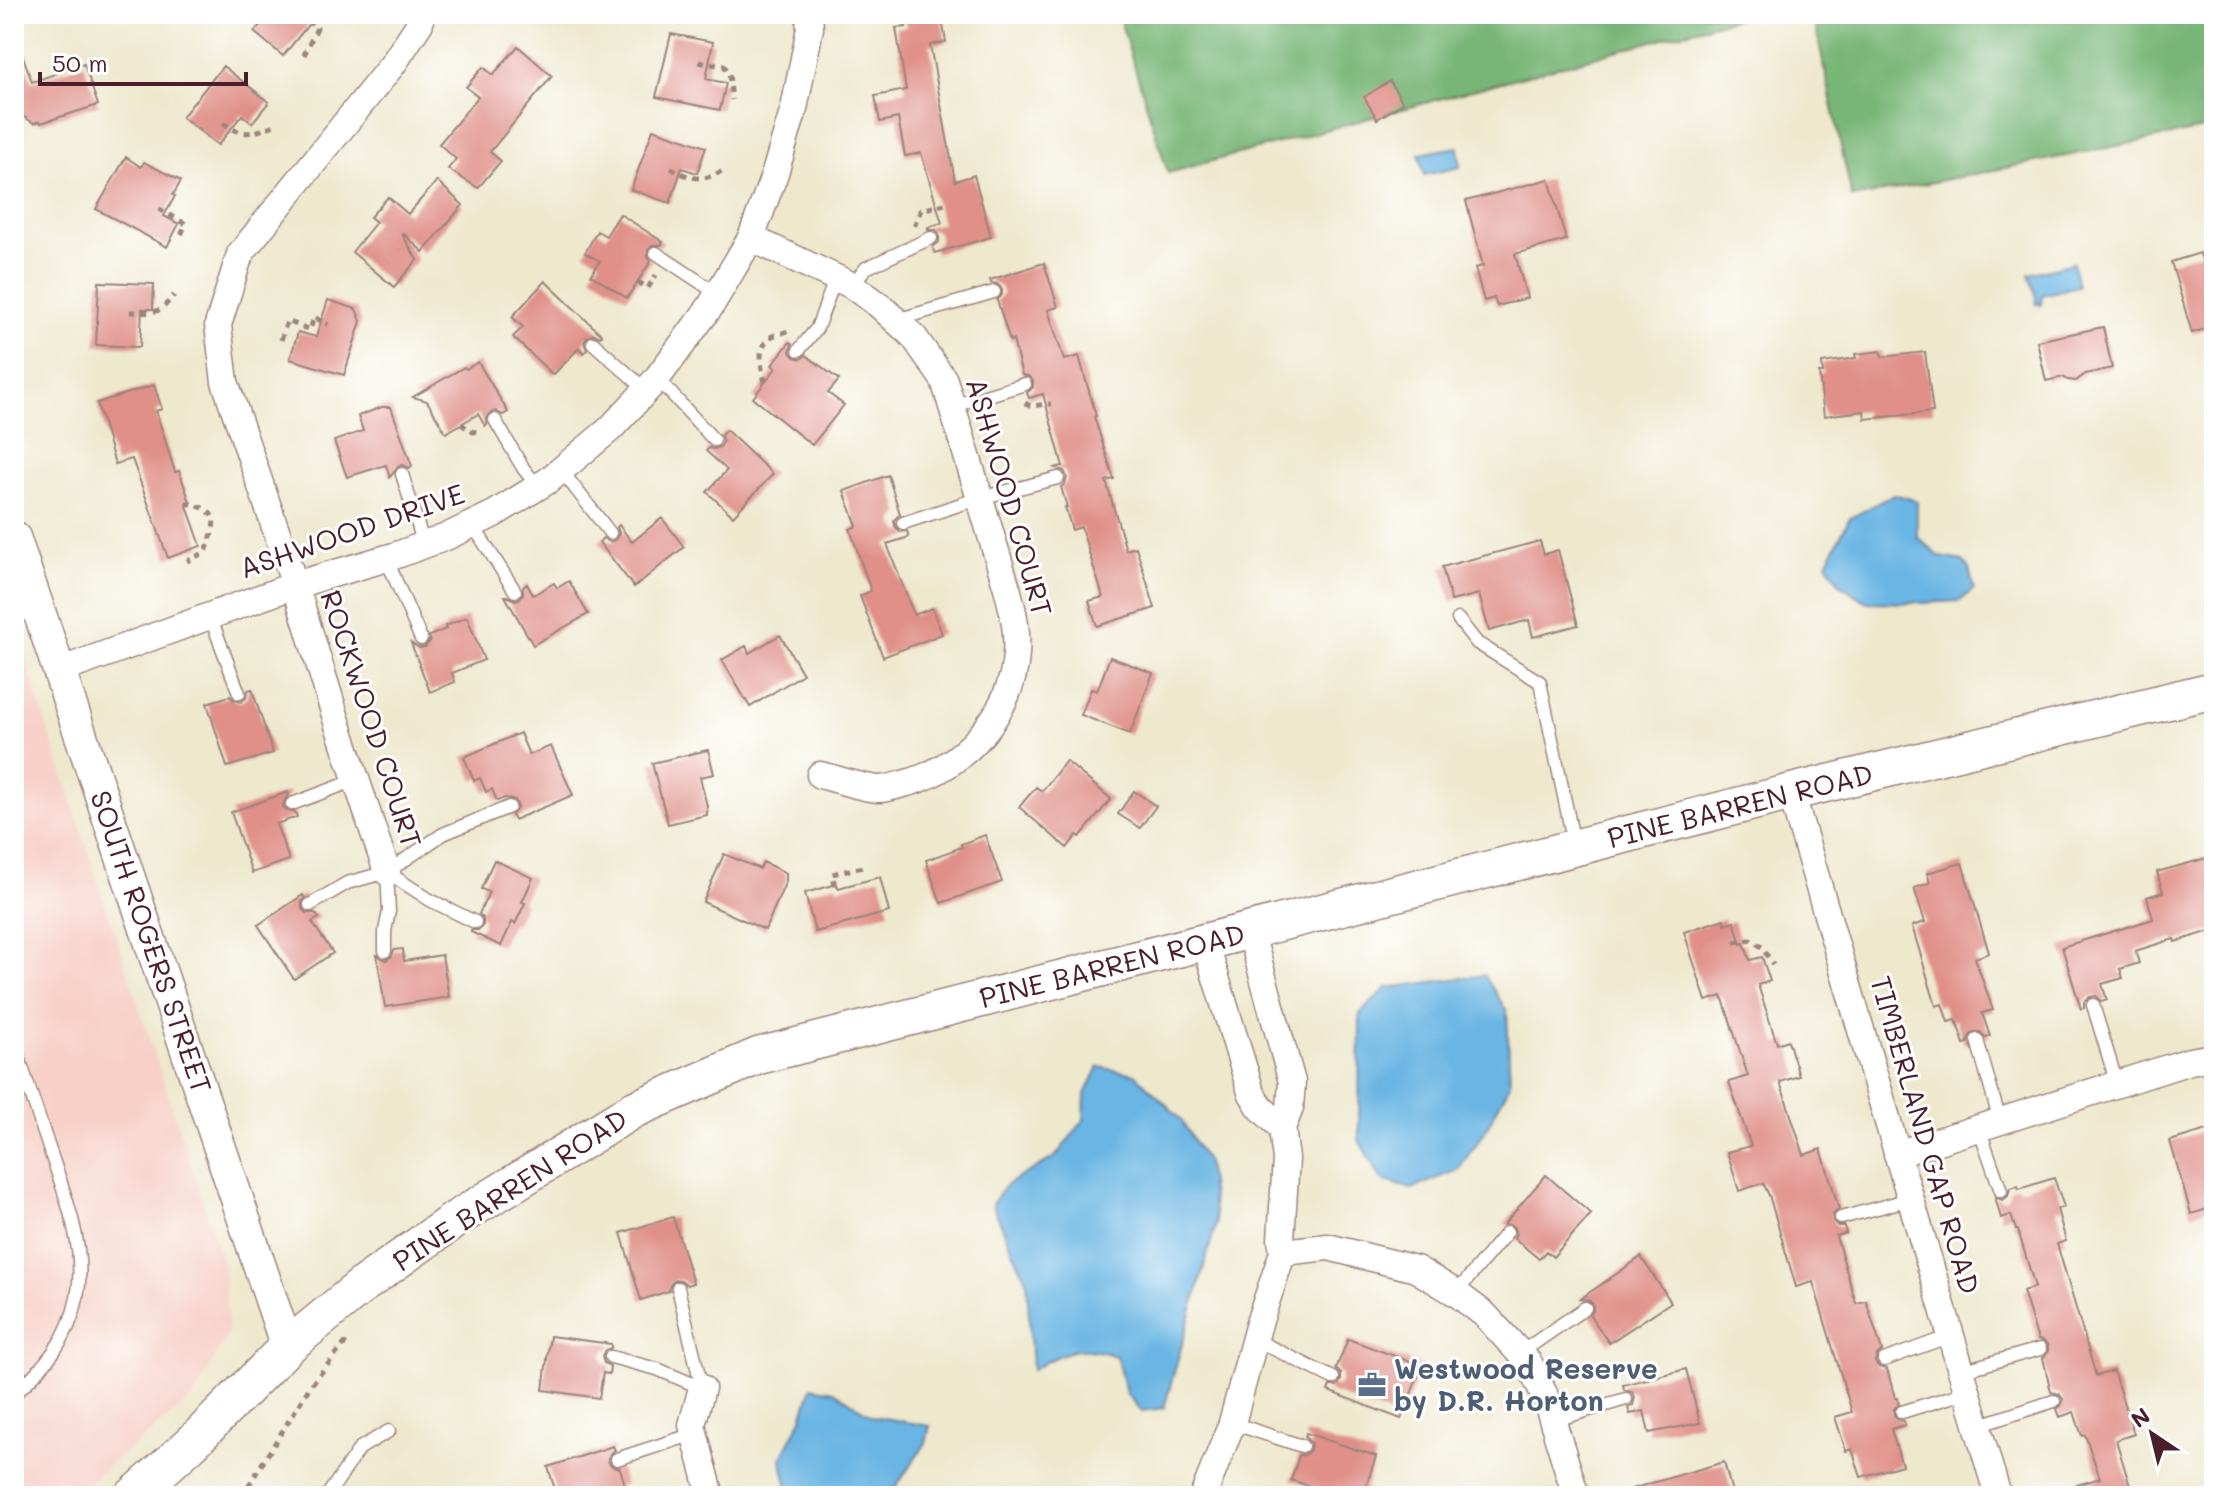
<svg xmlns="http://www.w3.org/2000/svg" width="2228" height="1510" font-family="Mali,sans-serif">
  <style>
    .built { fill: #f7d1c8 }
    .forest { fill: #78b677; stroke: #616a51; stroke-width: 2 }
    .water { fill: #69b5e3; stroke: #5a6a87; stroke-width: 2 }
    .building { fill: #e09088 }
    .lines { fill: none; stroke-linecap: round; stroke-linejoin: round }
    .service-casing { stroke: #9c847c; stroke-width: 15 }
    .minor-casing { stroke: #9c847c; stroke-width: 29 }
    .tertiary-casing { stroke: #9c847c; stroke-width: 35 }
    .secondary-casing { stroke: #9c847c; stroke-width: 39 }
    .path { stroke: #9c847c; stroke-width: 5; stroke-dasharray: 6 6; stroke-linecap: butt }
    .service { stroke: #fff; stroke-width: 12 }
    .minor { stroke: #fff; stroke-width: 26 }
    .tertiary { stroke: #fff; stroke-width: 32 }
    .secondary { stroke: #fff; stroke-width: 36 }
    .labels { text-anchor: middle; stroke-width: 6; stroke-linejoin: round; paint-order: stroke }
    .street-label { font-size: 28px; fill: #4a1f2b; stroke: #fff }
    .service-label { font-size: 28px; font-weight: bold; fill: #4e5e75; stroke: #fff; text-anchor: start }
  </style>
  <rect width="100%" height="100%" fill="#fff"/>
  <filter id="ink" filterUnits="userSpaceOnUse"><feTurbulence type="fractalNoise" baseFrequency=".0125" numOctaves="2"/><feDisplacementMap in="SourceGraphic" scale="16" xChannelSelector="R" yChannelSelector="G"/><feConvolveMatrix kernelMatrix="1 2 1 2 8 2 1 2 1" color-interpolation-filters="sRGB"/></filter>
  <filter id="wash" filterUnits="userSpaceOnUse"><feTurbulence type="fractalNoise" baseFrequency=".006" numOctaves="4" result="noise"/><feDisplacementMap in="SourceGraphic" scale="32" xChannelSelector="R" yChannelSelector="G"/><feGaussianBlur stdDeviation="1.8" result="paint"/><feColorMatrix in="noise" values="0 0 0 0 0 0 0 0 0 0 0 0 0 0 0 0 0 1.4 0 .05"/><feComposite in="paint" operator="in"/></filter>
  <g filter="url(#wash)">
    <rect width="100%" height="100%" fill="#eee8cd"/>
    <!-- built -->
    <path class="built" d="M14,625L223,1263L228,1333L194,1397L71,1496H14Z"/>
    <!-- forest -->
    <path class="forest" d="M1118,14H1752L1168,173Z
      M1813,14H2214V127L1852,198Z"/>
    <!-- water -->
    <path class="water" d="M1458,147L1460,167L1424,175L1419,154Z
      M2073,263L2078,286L2042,295L2041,305L2036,304V297L2029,274Z
      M1894,494L1917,501V537L1940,557L1963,561L1969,569L1974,589L1960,601L1922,603L1867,602L1841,585L1827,563L1849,519Z
      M1484,975L1507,1011L1510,1084L1485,1131L1458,1170L1412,1189L1382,1180L1359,1140L1360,1014L1387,988Z
      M1099,1067L1135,1074L1180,1118L1207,1163L1216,1224L1164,1408L1141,1411L1126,1393L1116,1356C1079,1343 1064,1351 1032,1370L1027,1282L992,1204L1006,1185L1055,1157L1084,1120L1085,1094Z
      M812,1387L834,1391L872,1416L930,1426L926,1443L889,1496H790L781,1459L802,1418Z"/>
    <g id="blocks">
      <!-- building -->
      <path class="building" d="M270,14H317L283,56L254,32Z
        M904,14H941L946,42L930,45L955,181L974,175L991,237L935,253L933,247L939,242V235L936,230H928V227L942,223L921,153L905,156L898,118L880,122L875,96L906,90L896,28L906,27Z
        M671,34L713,42L706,79L726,83L720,110L656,97Z
        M14,42H18L32,82L84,64L98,105L41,123L40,121L34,123L14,111Z
        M518,46L552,76L490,152L501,161L478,188L448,169L456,159L439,144L478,97L466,87L483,67L493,75Z
        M223,66L269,102L252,123L242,115L218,145L182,117Z
        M1390,81L1403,103L1377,119L1364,97Z
        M653,129L706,147L697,173L682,168L670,203L631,190Z
        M126,157L141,167L144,162L181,181L173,195L175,196L164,216L179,224L167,247L96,209Z
        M1549,179L1566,240L1515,254L1527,298L1497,306L1494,298L1484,301L1475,268L1483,266L1466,201Z
        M437,181L463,205L423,252L403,233L402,234L417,260L394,287L352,252L376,222L370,217L388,197L408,214Z
        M620,214L663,242L661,245H653L648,249V256L651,261L627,298L591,275L600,261L585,253L597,231L606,236Z
        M2200,253L2208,281L2214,279V326L2192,333L2171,262Z
        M1044,263L1058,307L1048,310L1064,360L1079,356L1096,416L1094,417L1114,479L1106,481L1126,550L1136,547L1155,608L1097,626L1089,601L1103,597L1081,527L1072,530L1065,507H1067L1061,487L1065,484L1067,477L1064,471L1055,468L1063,466L1043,394L1029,398L1027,393L1033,387V381L1028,376L1022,375L1013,340L1010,341L997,300L1002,295V289L997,284L991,283L990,280Z
        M545,281L602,335L600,337L594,334L587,337L584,342L587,350L584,353L579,348L553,375L513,337L523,327L512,317Z
        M99,282L154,284L153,309H142L140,347L96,345Z
        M328,300L356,309L361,321L344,375L290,359L298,332L316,337Z
        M2103,327L2112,368L2085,374L2076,381L2068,380L2063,377L2046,381L2037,341Z
        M790,342L792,344L790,352L794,357L801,359L806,355L839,380L828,393L844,405L812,445L753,398L776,368L772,365Z
        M1881,351L1882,357L1925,352L1933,412L1865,419L1864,411L1824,416L1819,373H1823L1822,363L1856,358L1855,354Z
        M478,362L508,412L503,415L496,411L490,413L486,419L487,425L485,426L478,414L446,433L427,401L413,397L464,367L466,369Z
        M154,385L162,409L156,411L175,472L179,471L190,502L186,503L201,546L168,558L132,459L115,464L97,403Z
        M382,407H391L412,466L409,468L403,465L399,466L390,477L386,465L347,477L334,441L363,431L358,416Z
        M726,430L773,474L733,516L707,492L727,470L706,451L709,448L715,449L721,446L723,442L721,435Z
        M888,475L900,514L894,520L895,526L900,532L907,531L909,537L887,544L914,615L932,608L942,634L883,657L860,596L871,591L850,529L857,526L844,491Z
        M662,518L684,547L634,587L599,542L603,538L610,542L616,540L619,533L617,527L619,525L632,542Z
        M1540,541L1544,554L1558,550L1578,625L1533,637L1529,620L1489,631L1479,594L1451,601L1442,567Z
        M569,581L588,614L533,645L505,596H507L515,600L519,599L523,594V587L527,584L533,595L554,583L557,588Z
        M467,617L484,660L452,673L455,682L430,692L411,643L419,648L425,647L430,641L429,636L446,629L445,626Z
        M780,635L803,674L750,707L722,660L746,646L749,653Z
        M1110,657L1153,673L1130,734L1081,715L1091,689L1097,691Z
        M252,689L273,753L227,767L207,703L230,696L234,700L241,702L246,698L248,690Z
        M520,733L529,755L551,746L573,795L514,820L512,815L518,807L515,800L505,798L497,801L492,789L486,792L480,778L474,781L464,757Z
        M708,750L714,774L700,777L707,806V815L668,824L652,763Z
        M1066,761L1111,799L1080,837L1077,835L1067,848L1019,807L1036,787L1042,791Z
        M1134,791L1156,806L1140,828L1118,814Z
        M288,792L289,795L285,799L283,806L287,811L295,812L297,817L276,824L289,860L252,873L231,812Z
        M985,835L1002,882L941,903L926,860L962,847L961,844Z
        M724,854L760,869L763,862L786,873V881L765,930L703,902Z
        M2214,856V930L2175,942L2174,939L2135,951L2139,963L2120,969L2123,978L2102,984L2107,1000L2101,1002L2096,996L2090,997L2084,1002V1008L2081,1009L2062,947L2153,919L2147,897L2163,892L2157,872Z
        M494,860L533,878L522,902L525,903L515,924L512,922L501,946L471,932V930H479L483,925V918L479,914L489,892L481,889Z
        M1962,863L1989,953L1975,958L1993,1010L1982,1013L1990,1036L1985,1037L1980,1032H1974L1969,1037L1968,1043L1964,1044L1956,1020L1948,1022L1942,1004L1936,1006L1912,926L1925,922L1914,888L1930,883L1927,873Z
        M880,877L889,912L815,932L805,893L837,884L838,888Z
        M303,895L305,898L302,901V909L306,913H315L319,918L312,922L333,953L294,979L258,925Z
        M1724,919L1725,924L1734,921L1741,944L1744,943L1750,960L1762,957L1770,981L1758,985L1777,1044L1788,1040L1799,1076L1780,1082L1804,1155L1821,1149L1839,1209L1833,1215V1221L1838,1226H1844L1846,1233L1836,1236L1856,1303L1866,1301L1882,1351L1877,1355L1875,1362L1879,1367L1887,1369L1895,1398H1897L1899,1404L1894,1409V1415L1899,1420L1904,1421L1905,1425L1891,1429L1902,1465L1861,1477L1852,1449L1846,1451L1835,1417L1852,1412L1813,1282L1796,1287L1769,1195L1763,1183L1739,1191L1727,1152L1751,1146L1729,1082L1748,1076L1722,996L1706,1001L1684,932Z
        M403,949L404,961L442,955L449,997L385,1007L377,955L386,960L392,956L394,950Z
        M2214,1128V1207L2191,1214L2170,1141Z
        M1546,1175L1591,1214L1553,1257L1546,1251L1539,1259L1514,1238L1516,1233L1513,1226L1504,1224Z
        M2054,1178L2064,1207L2057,1209L2066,1241L2057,1244L2096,1376L2113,1371L2134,1434L2116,1440L2133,1496H2058L2057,1491L2100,1478L2085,1435L2082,1436L2074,1412L2060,1417L2057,1409L2061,1406L2063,1399L2059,1394L2051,1392L2043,1358L2048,1352V1346L2043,1341L2038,1340L2023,1291L2035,1287L2018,1230H2016L2011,1215L2001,1218L1995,1197L2003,1200L2008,1196L2010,1188L2018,1186L2019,1189Z
        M673,1217L693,1283L687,1285L681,1280H675L670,1285L669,1291L641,1300L621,1233Z
        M1641,1257L1671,1302L1609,1343L1590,1315L1593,1311V1304L1588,1300L1580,1299Z
        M550,1336L611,1344V1348L605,1350L602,1356L604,1363L610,1366L609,1374L603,1373L599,1398L543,1390Z
        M1348,1339L1422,1366L1401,1419L1328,1391L1330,1386H1337L1341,1381V1374L1336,1369Z
        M1686,1369L1700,1423L1649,1433L1644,1411L1630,1414L1628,1408L1633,1405L1635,1397L1632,1392L1624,1390L1623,1385Z
        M1306,1433L1376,1456L1363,1496H1340L1291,1480L1299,1455H1305L1310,1450L1311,1443L1305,1437Z
        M613,1446L615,1450L610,1454L608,1461L612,1466L620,1468L625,1485L616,1488L619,1496H557L548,1467Z
        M1724,1462L1733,1496H1629L1628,1490Z"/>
    </g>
  </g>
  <g filter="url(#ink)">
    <use href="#blocks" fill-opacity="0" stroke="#9c847c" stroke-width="2"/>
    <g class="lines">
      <defs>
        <path id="service" d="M656,253L718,294
          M851,285L866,268L931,238
          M896,320L994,292
          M593,343L646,390
          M799,350L817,328L836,277
          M657,378L714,440
          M952,406L1025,384
          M495,420L523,468L538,487
          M561,470L610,533
          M402,474L424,545
          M903,523L980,498L1058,478
          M472,524L515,591
          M386,558L421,639
          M210,616L239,693
          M1458,619L1477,643L1540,682L1574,844
          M292,804L356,780
          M387,872L430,900L475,922
          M310,905L347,883L387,872L443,834L509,807
          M385,951V931L389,911L387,872
          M2093,1005L2117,1084
          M1977,1040L2000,1121
          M14,1043C26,1078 37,1113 49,1148C65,1195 87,1248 77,1298C69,1339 44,1368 14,1394
          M1979,1128L2001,1191
          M1841,1218L1910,1199
          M678,1288L702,1388
          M1456,1293L1507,1232
          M1254,1339L1333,1378
          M1520,1353L1585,1308
          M611,1357L657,1369L702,1388
          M1884,1360L1950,1336
          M1961,1371L2040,1349
          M1902,1412L1967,1392
          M1552,1421L1626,1399
          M1232,1423L1302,1446
          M1977,1426L2054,1401
          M617,1459L694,1434
          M327,1496L360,1448L389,1431"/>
        <path id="minor" d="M751,238L851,285L879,305L914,337L944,380L1007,588C1013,610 1018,631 1016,654C1013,714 960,771 903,784C896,786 887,789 879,789C861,788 838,779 820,775
          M59,671L295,585L394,556L446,537L494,514L549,480L610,429L655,381L710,307L751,238L775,173L794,109L810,28L809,14
          M1791,792L1998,1496
          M387,872L338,725L295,585L225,382L218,325L240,254L393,64L420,23L418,14
          M1205,942L1251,1092L1260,1107L1282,1128
          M1897,1154L2190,1061L2214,1057
          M1283,1252L1328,1247L1416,1269L1456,1293L1485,1315L1529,1363L1545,1396L1576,1496
          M702,1388L692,1425L711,1496
          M1203,1496L1232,1423L1259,1323L1283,1252L1281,1239L1286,1159L1282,1128L1290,1108L1292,1082L1250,930"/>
        <path id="tertiary" d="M14,537L287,1347"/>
        <path id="secondary" d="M133,1496L193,1442L287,1347L364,1284L456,1219L633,1110L758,1056L1804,789L2214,690"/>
      </defs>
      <!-- service casing -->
      <use href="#service" class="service-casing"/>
      <!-- minor casing -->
      <use href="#minor" class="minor-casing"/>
      <!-- tertiary casing -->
      <use href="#tertiary" class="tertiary-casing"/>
      <!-- secondary casing -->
      <use href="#secondary" class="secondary-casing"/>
      <!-- path -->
      <path class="path" d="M880,14L904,15
        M304,55L317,28L310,23
        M699,62L724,66L729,73L732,100
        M223,123C242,137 253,134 274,125
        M671,168C691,179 703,183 723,170
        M159,209L186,224L180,237
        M914,226L921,210L945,204
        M638,282L648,288L656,275
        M130,312C153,313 159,315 174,295
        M281,340L287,321L310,330L314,317L328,325
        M765,382C762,368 756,350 769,338C773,335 783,333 788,331
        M1025,403L1030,406L1051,404
        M461,424L473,432L482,431
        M186,503C222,510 216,523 206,552L187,561
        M835,885L832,874L863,867
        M1734,942L1751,940L1762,947L1773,965
        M242,1496L311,1385L347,1341"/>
      <!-- service -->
      <use href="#service" class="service"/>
      <!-- minor -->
      <use href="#minor" class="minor"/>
      <!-- tertiary -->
      <use href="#tertiary" class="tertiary"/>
      <!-- secondary -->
      <use href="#secondary" class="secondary"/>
    </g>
  </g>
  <!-- icons -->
  <defs>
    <symbol id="office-bare" viewBox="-9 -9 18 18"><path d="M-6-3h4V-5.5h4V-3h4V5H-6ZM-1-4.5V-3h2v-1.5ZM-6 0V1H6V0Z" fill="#5c6f8a" stroke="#fff" stroke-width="2.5" paint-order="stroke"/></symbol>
  </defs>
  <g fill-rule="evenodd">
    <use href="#office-bare" x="1352" y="1365" width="40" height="40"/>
  </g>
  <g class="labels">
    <!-- street labels -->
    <g class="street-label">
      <text transform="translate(1009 497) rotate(74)" y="10">ASHWOOD COURT</text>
      <text transform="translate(352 531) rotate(-19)" y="10">ASHWOOD DRIVE</text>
      <text transform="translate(371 719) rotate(72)" y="10">ROCKWOOD COURT</text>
      <text transform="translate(1740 806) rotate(-14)" y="10">PINE BARREN ROAD</text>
      <text transform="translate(151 942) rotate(71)" y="10">SOUTH ROGERS STREET</text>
      <text transform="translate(1112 966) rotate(-14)" y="10">PINE BARREN ROAD</text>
      <text transform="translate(1925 1135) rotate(74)" y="10">TIMBERLAND GAP ROAD</text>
      <text transform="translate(510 1190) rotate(-33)" y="10">PINE BARREN ROAD</text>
    </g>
    <!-- service labels -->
    <g class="service-label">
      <text x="1394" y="1379">Westwood Reserve<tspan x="1394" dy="32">by D.R. Horton</tspan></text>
    </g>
  </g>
  <!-- margin -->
  <rect width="2228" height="1510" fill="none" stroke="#fff" stroke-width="48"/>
  <!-- north arrow -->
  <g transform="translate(2152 1434) rotate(325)" stroke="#ffffff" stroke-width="6" paint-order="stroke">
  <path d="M0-6L14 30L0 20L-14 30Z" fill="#4a1f2b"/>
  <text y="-12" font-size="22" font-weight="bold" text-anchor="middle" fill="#4a1f2b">N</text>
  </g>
  <!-- scale -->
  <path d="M40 72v12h206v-12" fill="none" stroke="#4a1f2b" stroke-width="4"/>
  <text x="52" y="72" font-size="24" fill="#4a1f2b" stroke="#ffffff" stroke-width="6" paint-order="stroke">50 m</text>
</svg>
